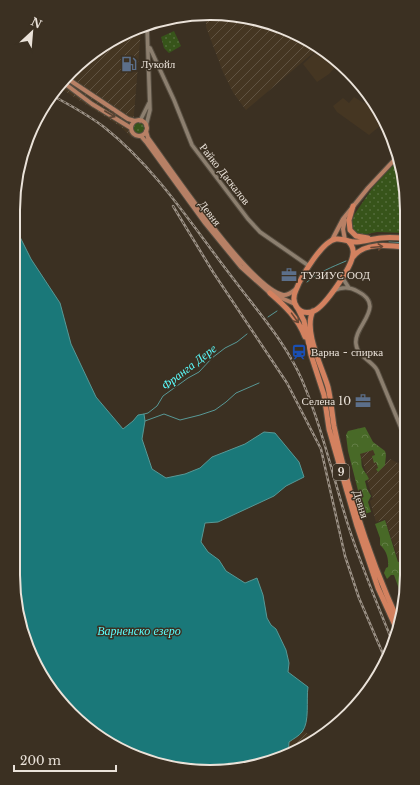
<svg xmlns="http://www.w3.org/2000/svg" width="420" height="785" font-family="'Libre Baskerville',serif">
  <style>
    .built { fill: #453622 }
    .industrial { fill: url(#industrial-furrows) }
    .grass { fill: url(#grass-dots) }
    .forest { fill: url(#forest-crowns) }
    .water { fill: #1a7879; stroke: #589896 }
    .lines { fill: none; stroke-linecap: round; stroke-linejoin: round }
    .stream { stroke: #589896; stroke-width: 1 }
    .minor-casing { stroke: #564d40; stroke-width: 5.5 }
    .major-casing { stroke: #564d40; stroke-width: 6 }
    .highway-casing { stroke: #564d40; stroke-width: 7 }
    .minor { stroke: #8c7f6f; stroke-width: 3.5 }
    .major { stroke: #b78065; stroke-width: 4 }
    .highway { stroke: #d3815f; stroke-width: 5 }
    .rail-casing { stroke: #9c9287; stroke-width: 2.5 }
    .rail { stroke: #3b3022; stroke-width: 1; stroke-dasharray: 3; stroke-linecap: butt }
    .oneway { stroke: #5a4433 }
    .oneway2 { stroke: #694834 }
    .labels { text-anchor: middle; stroke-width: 3; stroke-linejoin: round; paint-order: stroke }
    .shield { fill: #3b3022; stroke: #b6ada2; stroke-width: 1 }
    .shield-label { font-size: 10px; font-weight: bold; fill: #eae2d9 }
    .poi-label { font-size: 11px; fill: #eae2d9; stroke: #3b3022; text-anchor: start }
    .street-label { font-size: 11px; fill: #eae2d9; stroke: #3b3022 }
    .water-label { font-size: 12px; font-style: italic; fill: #5afdfd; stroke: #3b3022 }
    .rim { fill: none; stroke: #eae2d9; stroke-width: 2 }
  </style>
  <defs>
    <pattern id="industrial-furrows" width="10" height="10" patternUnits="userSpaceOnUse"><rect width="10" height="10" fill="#453622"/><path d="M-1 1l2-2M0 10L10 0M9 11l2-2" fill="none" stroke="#605342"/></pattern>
    <pattern id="grass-dots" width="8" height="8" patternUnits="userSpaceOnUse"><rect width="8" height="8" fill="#37541a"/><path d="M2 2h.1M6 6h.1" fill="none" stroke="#546c3b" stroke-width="1.8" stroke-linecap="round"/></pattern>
    <pattern id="forest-crowns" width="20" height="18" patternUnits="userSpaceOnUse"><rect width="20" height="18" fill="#486927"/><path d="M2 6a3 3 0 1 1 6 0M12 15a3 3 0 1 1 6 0" fill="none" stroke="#637e46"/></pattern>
  </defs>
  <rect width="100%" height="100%" fill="#3b3022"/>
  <!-- built -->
  <path class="built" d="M320,48L340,62L329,74L317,82L303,64Z
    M354,97L364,103L368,98L375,103L385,122L369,135L337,112L333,106L343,98L349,103Z"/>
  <!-- industrial -->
  <path class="industrial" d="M235,15L308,39L320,47L246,110L234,94L223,72L206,27V17Z
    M141,29L132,138L121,127L60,88L90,54Z
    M373,449L375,455L372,456L376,462L378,468L376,469L378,472L390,459L406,467L407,572L405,567L399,562L385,519L376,522L370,501L373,499L367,480L369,479L367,475L360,454Z
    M303,731L316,738L288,756L289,742Z"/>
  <!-- grass -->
  <path class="grass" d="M174,31L181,46L169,53L164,48L161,37Z
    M133.5 128a5.5 5.5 0 1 1 11 0a5.5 5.5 0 1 1-11 0Z
    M399,159L405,185V233L377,232L362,235L358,234L352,229V221L354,215L373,187Z"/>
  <!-- forest -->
  <path class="forest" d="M365,427L373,442L385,451L386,455L385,465L378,472L376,469L378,468L376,462L374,463L372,456L375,455L373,450L360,454C362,460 361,463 362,467C364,472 367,474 369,479L365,481L367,489L371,496L368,502L371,512L364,514L348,451L346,435L348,431Z
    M385,520L398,562H401C410,574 406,589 404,603L394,575H391L387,579L384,573L386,568L388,567C389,558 386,550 380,545V538L375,524Z"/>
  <!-- water -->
  <path class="water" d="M13,223L31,259L60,303L71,344L96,397L123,429L133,421L138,415L144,414L145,421L142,439L152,469L166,478L185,474L200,468L212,457L245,444L264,432L275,433L299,462L304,477L286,486L274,496L218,522L205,523L201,542L208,552L219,560L226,571L245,583L257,578L263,595L267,618L271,625L276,629L286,650L289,663L288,672L308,687C306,700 310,722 302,732C299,736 293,739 289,742L288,756L286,757L223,772L159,765L101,739L54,695L24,639L13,575Z"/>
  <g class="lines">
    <!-- stream -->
    <path class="stream" d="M404,226L405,225
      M389,242L406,243
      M307,282C319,272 332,267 346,261
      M268,317L277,311
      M144,414L148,413L157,406L163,396L188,378L199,372L212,358L225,348L237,342L247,334
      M145,421L164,414L180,420L200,415L215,410L226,402L236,393L259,383"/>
    <defs>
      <path id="minor" d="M148,47L150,48L174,100L192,145L248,219L260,232L309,266
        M140,121L149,103
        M146,126L150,110L147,26
        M342,277L349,288
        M333,291C341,287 349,286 357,291C388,306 353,326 356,344C357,356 372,361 377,370L406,440"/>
      <path id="major" d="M68,79L128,119L135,121
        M64,83L92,104L131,128
        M131 128a8 8 0 1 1 16 0a8 8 0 1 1-16 0Z
        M146,131L148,138C171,169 250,288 283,295C288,296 292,292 296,289
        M141,136L147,143L205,223L241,267L270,293L295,304
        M345,220L343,229L345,240
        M332,240L343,219L368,188L398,156"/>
      <path id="highway" d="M353,206L349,220L350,230L356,236L368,238
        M348,241C352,245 354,249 353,254C352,267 325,306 314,311C299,317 290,303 296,290C301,277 322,241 336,239C344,238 350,243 357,242C365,241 373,239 381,238C389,237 397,238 406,238
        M353,257C364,242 389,245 406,247
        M270,293C285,306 298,318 305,337
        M298,309L304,321L311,355L324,395L329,429L357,526L378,588L398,632
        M313,311C303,330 322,367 328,387C331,400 332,413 334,426C337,440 340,454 344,468C358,522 377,575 400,625"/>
    </defs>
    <!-- minor casing -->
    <use href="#minor" class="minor-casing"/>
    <!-- major casing -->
    <use href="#major" class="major-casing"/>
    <!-- highway casing -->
    <use href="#highway" class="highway-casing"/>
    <!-- minor -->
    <use href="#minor" class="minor"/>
    <!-- major -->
    <use href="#major" class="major"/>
    <!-- highway -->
    <use href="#highway" class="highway"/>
    <defs>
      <path id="rail" d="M53,96C70,105 88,115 104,127C158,170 193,227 235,281C259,313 286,343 302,380C322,427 333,477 348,525C361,565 377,604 393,643
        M173,206L213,272L287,383L321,449L345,556L359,598L386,661"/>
    </defs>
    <!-- rail casing -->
    <use href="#rail" class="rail-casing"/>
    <!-- rail -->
    <use href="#rail" class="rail"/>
  </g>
  <!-- one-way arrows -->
  <defs><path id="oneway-shaft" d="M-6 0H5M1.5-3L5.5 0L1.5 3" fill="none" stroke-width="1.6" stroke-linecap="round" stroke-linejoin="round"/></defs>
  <use class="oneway" href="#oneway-shaft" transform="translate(110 114) rotate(30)"/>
  <g class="oneway2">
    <use href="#oneway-shaft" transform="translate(377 247) rotate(-5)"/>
    <use href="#oneway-shaft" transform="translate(295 318) rotate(54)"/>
  </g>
  <!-- icons -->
  <defs>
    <symbol id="fuel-bare" viewBox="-9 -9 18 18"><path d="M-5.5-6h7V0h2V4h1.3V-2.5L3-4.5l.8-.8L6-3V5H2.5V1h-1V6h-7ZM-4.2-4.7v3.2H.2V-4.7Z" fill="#5c6f8a" stroke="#3b3022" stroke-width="2.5" paint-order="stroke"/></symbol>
    <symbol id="office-bare" viewBox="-9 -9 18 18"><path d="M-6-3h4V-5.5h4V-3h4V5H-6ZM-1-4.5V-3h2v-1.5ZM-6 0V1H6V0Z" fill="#5c6f8a" stroke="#3b3022" stroke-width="2.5" paint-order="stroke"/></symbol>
    <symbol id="station-bare" viewBox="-9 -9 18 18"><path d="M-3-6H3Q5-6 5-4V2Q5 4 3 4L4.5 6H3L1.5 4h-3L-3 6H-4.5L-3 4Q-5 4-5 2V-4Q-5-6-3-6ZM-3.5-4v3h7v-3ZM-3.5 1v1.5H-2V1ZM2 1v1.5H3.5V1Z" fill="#1a4fb4" stroke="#3b3022" stroke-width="2.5" paint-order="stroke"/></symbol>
  </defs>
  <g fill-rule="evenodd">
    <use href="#fuel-bare" x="118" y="53" width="22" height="22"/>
    <use href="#office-bare" x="278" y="264" width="22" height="22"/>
    <use href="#station-bare" x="288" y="341" width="22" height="22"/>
    <use href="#office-bare" x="352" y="390" width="22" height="22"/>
  </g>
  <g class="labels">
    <!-- shield labels -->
    <rect class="shield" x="333" y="464" width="16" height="16" rx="3"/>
    <g class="shield-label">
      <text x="341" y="476">9</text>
    </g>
    <!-- poi labels -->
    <g class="poi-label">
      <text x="141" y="68">Лукойл</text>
      <text x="301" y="279">ТУЗИУС ООД</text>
      <text x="311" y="356">Варна - спирка</text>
      <text x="351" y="405" text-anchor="end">Селена 10</text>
    </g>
    <!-- street labels -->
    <g class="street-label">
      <text transform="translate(225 174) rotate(52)" y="4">Райко Даскалов</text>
      <text transform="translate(210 213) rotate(53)" y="4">Девня</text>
      <text transform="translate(361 504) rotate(73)" y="4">Девня</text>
    </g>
    <!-- water labels -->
    <g class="water-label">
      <text transform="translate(189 367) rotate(-38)" y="4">Франга Дере</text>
      <text x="139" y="635">Варненско езеро</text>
    </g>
  </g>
  <!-- crop -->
  <path d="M0 0H420V785H0ZM210 20H210A190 190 0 0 1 400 210V575A190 190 0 0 1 210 765H210A190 190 0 0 1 20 575V210A190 190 0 0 1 210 20Z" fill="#3b3022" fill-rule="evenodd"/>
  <path class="rim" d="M210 20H210A190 190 0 0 1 400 210V575A190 190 0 0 1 210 765H210A190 190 0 0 1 20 575V210A190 190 0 0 1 210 20Z"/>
  <!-- north arrow -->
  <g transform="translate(32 32) rotate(26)" stroke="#3b3022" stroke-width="3" paint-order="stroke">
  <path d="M0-3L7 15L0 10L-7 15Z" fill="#eae2d9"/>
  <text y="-6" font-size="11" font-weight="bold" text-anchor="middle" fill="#eae2d9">N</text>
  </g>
  <!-- scale -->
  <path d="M14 765v6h102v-6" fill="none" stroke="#eae2d9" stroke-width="2"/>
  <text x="20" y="765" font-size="12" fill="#eae2d9" stroke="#3b3022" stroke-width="3" paint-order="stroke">200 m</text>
</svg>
